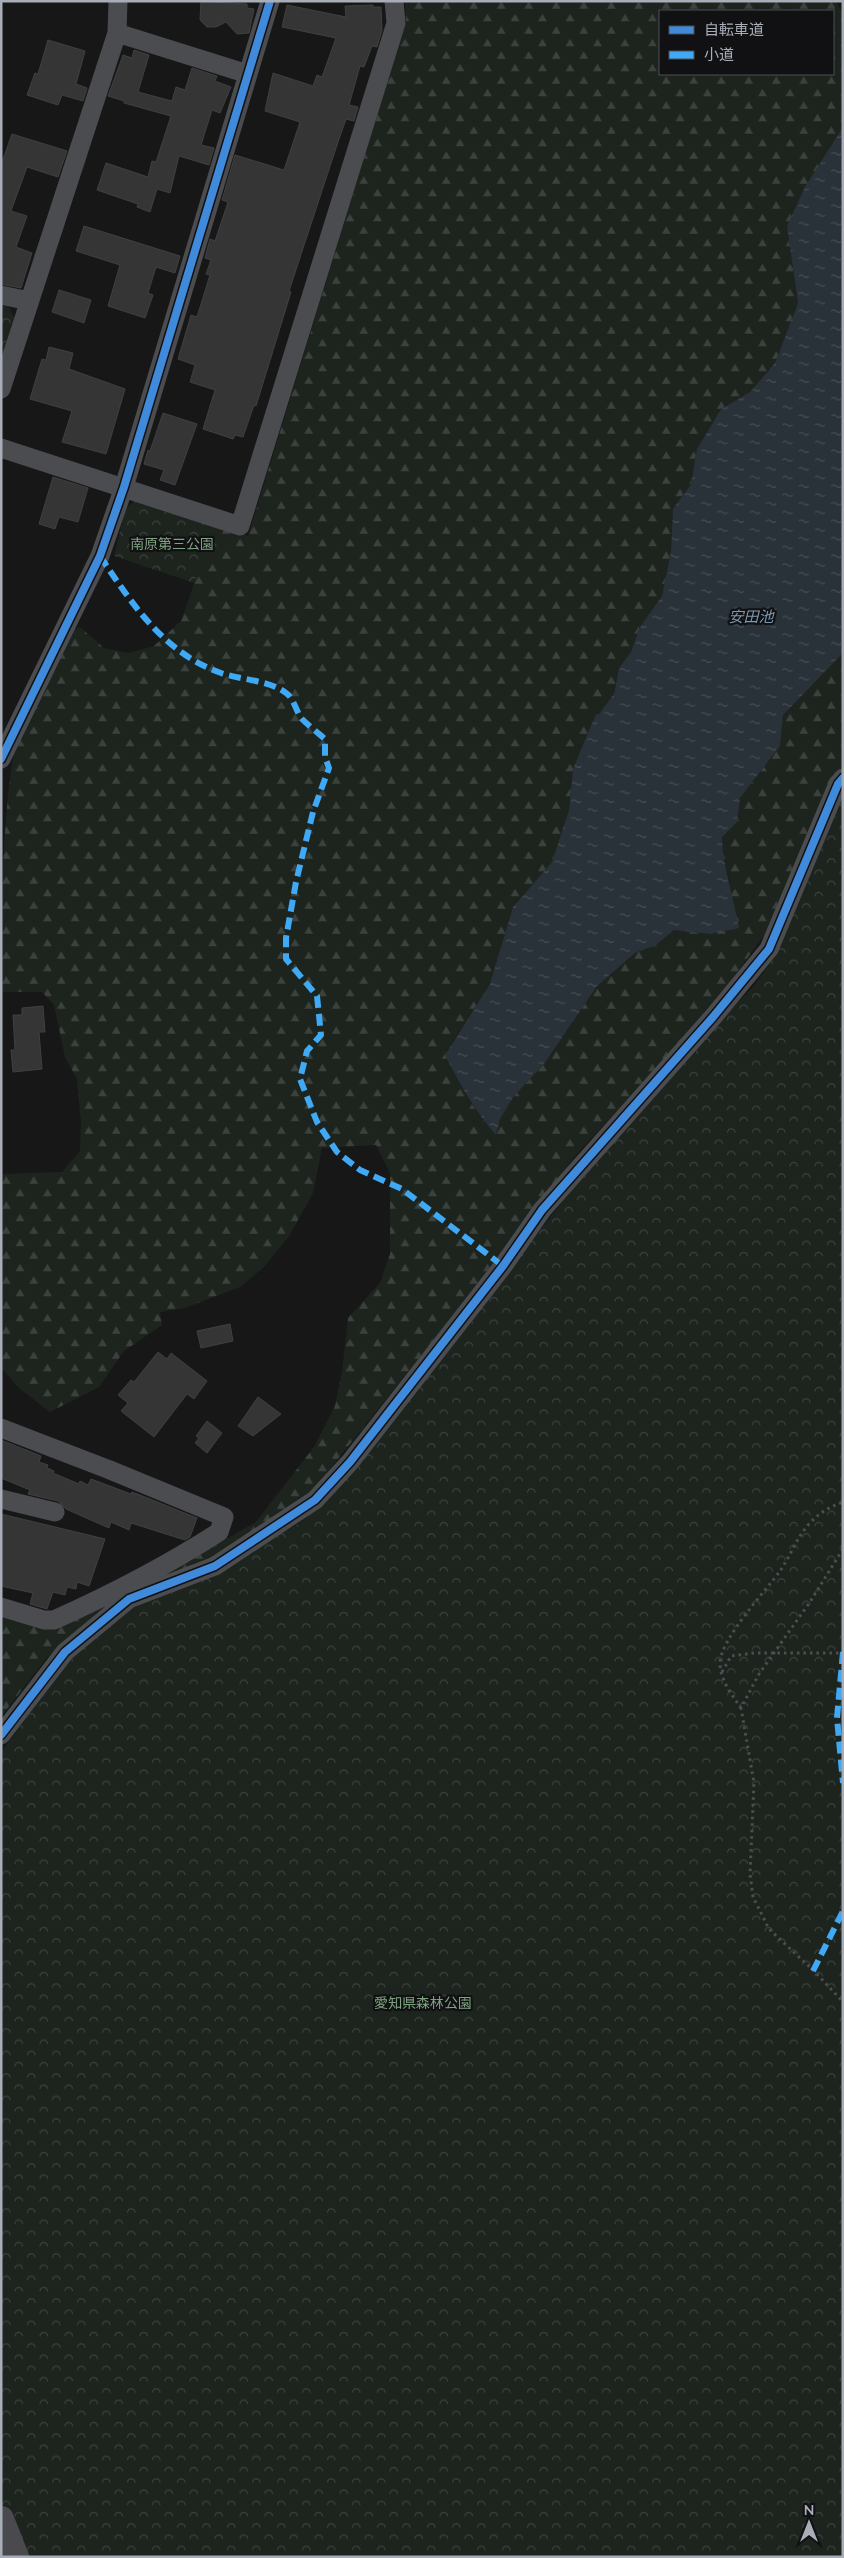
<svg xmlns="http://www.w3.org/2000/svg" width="844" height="2558" font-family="Mulish,'Noto Sans JP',sans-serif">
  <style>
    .forest { fill: url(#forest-firs); fill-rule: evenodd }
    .park { fill: url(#park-crowns) }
    .water { fill: url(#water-ripples) }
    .building { fill: #353536; stroke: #3f4043 }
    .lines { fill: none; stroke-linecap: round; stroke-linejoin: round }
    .path { stroke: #4d4e52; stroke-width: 3; stroke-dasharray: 2.5 4; stroke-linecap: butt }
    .street { stroke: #4b4c50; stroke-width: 19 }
    .secondary { stroke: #4a4a4e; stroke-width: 26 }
    .quiet { stroke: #3fa9f5; stroke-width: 6; stroke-dasharray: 12 6; stroke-linecap: butt }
    .cycleway-casing { stroke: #111113; stroke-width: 11 }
    .cycleway { stroke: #408adc; stroke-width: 8 }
    .labels { text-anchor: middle; stroke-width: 4.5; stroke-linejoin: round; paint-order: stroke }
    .park-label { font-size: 14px; fill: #7fa381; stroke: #111113 }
    .water-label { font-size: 15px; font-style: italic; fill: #7f9bb3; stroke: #111113 }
  </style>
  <defs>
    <pattern id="forest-firs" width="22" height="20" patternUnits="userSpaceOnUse" patternTransform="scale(1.25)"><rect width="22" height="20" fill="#1d241e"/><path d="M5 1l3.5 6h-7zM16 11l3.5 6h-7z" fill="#3b413d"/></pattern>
    <pattern id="park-crowns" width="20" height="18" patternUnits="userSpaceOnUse" patternTransform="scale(1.25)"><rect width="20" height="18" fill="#1d241e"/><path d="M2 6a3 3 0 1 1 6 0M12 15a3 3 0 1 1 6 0" fill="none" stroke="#3b413d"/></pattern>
    <pattern id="water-ripples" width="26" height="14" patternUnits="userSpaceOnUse" patternTransform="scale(1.25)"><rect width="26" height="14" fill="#2a3239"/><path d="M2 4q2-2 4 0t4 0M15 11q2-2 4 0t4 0" fill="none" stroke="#464d54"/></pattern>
  </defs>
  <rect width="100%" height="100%" fill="#171717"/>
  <!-- forest -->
  <path class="forest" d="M405,1H836L843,14V127L787,226L798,303L775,363L750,392L721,409L697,449L691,484L673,509L671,551L662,596L640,627L631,652L619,668L614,694L592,723L573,769L569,810L552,862L513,907L490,984L445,1054C458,1084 474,1111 496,1134L500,1119L514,1096L544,1064L597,986L635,953L656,945L674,930L710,934L730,883L723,855L721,836L737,822L740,798L780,746L783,715L843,653V765L832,781L771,926L708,1012L576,1155L486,1275L305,1500L224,1553L166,1578H152L195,1557L256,1522L314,1447L335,1406L342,1372L348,1318L380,1283L390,1254V1173L376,1145L322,1148L313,1193L289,1236L264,1267L240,1287L185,1308L160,1312L162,1325L124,1351L99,1387L50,1412L19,1388L1,1368V1174L62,1172L80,1151L81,1122L77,1079L65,1057L54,1005L42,992H1C1,901 0,707 52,639C58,633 72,630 80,627L104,648L128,653L154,646L181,621L204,555L209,524L248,536L406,22ZM660,11H833V74H660Z
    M103,1607L45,1660L1,1717V1613L46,1626Z"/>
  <!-- park -->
  <path class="park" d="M1,305L9,307L14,317L1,361Z
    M136,501L209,524L204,555L194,583L114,556L126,507Z
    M843,792V2557H1V1752L75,1654L133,1603L213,1573L298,1524L319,1507L397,1413L589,1168L718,1022L753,987L776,955L790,916Z"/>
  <!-- water -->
  <path class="water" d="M843,127V653L783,715L780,746L740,798L737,822L722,837L723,855L739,928L710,934L674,930L656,945L635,953L597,986L544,1064L514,1096L500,1119L496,1135C475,1111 459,1084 445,1055L490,984L513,907L552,862L569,810L573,769L592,723L614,694L619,668L631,652L640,627L662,596L671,551L673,509L691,484L697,449L721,409L750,392L775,363L798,303L787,226L805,187Z"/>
  <!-- building -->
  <path class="building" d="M201,1L247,4V8L254,9L249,33L237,34L226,22L216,27H207L200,20Z
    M287,5L346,17L345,6L373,5V7H381L382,30L377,47L372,46L364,67L360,66L349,105L358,107L354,121L346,119L339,139L289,291L291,292L256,406L254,405L243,437L235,435L233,439L203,429L215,390L190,382L195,365L178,359L191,315L197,317L210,275L206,274L211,260L205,258L210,239L215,241L228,202L222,200L235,155L284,170L300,122L265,111L273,73L313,86L317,75L322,77L336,38L282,27Z
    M48,40L85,51L76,84L87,88L83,101L62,95L58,105L27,95L35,73L38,74Z
    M134,50L149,55L138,92L172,101L176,87L185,90L192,68L217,76L215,81L231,87L220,113L212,110L201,145L214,148L209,165L179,156L170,193L157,189L150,212L137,207L138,204L97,190L106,163L148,177L152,161L156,162L171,116L124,103V101L108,96L123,55L132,58Z
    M12,134L67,151L58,177L27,167L11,211L27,216L16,247L32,253L21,288L1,284V165Z
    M84,226L180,256L175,273L156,267L148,293L153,295L145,318L108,306L120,265L76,251Z
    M59,290L91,300L84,323L52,312Z
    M49,347L73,353L69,369L125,389L106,454L62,442L72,411L30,399L42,359L46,360Z
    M163,413L197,424L175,485L160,480L164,470L144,464L148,450L150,451Z
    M53,477L88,488L78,522L59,517L55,529L39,524Z
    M43,1006L45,1032H39L42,1069L13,1072L11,1050H15L13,1015H22V1008Z
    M230,1324L233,1341L201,1348L197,1331Z
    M158,1352L167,1359L171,1353L207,1381L194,1399L187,1394L154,1437L121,1411L128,1403L118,1395L131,1380L134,1382Z
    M258,1397L281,1414L253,1436L238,1426Z
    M207,1421L222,1433L207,1453L195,1443L199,1438L196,1436Z
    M1,1440L41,1456L39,1462L48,1465L47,1468L54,1471L53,1473L79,1484L80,1481L88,1485L91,1479L131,1494L132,1492L150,1499L197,1518L190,1537L185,1540L131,1523L129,1530L111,1522L109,1528L66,1509L58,1501L28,1494L30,1490L1,1478Z
    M1,1514L105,1539L89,1586L77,1582L76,1589L67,1587L65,1595L53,1592L47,1609L30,1604L33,1593L1,1586Z"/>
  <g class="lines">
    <!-- path -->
    <path class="path" d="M843,1549L810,1602L759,1674L741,1708L754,1783L750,1874L753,1897L769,1929L815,1972L843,2002
      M722,1672L731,1656L754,1653H842
      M741,1708C732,1695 720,1680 720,1663C721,1638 765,1592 780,1571C791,1555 797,1536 811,1522C820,1512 830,1507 843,1502"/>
    <!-- street -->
    <path class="street" d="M117,33L248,74
      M1,295L29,301
      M1,389L117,33L118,1
      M1,448L240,526L396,23L394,1
      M1,759L100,556L124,487L270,1
      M1,1428L110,1470L224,1517L219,1532C166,1566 112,1594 54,1620H44L1,1607
      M1,1499L55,1512
      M1,1735L65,1652L129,1599L215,1566L315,1500L350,1462L503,1266L542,1210L713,1017L769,949L838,784L843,778"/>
    <!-- secondary -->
    <path class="secondary" d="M1,2519L16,2557"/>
    <!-- quiet -->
    <path class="quiet" d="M100,556C132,604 164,653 221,673C240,680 270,680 286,693C294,698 296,712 302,719C309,726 318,733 325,739V757L329,768L313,812L296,882L286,938V959L317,996L321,1035L307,1051L300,1079L317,1122L337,1152L360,1170L402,1189L503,1266
      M843,1652L837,1718L843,1783
      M813,1971L843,1911"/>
    <defs>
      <path id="cycleway" d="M1,759L100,556L124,487L270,1
        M1,1735L65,1652L129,1599L215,1566L315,1500L350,1462L503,1266L542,1210L713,1017L769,949L838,784L843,778"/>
    </defs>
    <!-- cycleway casing -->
    <use href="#cycleway" class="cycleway-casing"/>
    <!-- cycleway -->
    <use href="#cycleway" class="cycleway"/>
  </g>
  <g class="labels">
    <!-- park labels -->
    <g class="park-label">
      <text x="172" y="549">南原第三公園</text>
      <text x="423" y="2008">愛知県森林公園</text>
    </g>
    <!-- water labels -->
    <g class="water-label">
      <text x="751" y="622">安田池</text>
    </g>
  </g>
  <!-- border -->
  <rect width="844" height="2558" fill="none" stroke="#a8adb8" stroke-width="5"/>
  <!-- legend -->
  <rect x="659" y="10" width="175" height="65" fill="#111113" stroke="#4d4f55"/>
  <rect x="669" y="26" width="25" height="8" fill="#408adc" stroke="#4d4f55"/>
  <text x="704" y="35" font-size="15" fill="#a8adb8">自転車道</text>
  <rect x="669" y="51" width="25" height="8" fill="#3fa9f5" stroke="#4d4f55"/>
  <text x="704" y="60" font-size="15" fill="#a8adb8">小道</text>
  <!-- north arrow -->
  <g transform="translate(809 2523)" stroke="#111113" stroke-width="4" paint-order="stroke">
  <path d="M0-4L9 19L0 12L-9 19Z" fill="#a8adb8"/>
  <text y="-8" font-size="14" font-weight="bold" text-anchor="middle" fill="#a8adb8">N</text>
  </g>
</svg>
